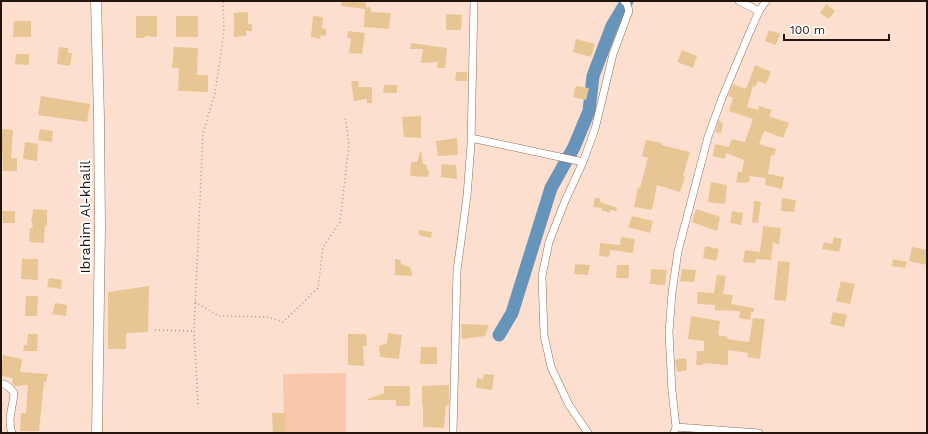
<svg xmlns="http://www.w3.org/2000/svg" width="928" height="434" font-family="'Work Sans',sans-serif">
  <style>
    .green { fill: #f9c7ac }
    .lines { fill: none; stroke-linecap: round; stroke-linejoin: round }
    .river { stroke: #6794ba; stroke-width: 13 }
    .building { fill: #e8c694 }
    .street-casing { stroke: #8f6f5c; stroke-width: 8 }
    .secondary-casing { stroke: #8f6f5c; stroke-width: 11 }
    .path { stroke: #af978a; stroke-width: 1.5; stroke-dasharray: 1 3; stroke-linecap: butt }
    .street { stroke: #fff; stroke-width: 7 }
    .secondary { stroke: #fff; stroke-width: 10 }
    .labels { text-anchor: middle; stroke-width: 4; stroke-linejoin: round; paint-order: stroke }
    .street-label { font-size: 14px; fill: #22150e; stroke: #fff }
  </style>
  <rect width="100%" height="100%" fill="#fddfcf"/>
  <!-- green -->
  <path class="green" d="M346,373V433H284L283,374Z"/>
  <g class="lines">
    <!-- river -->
    <path class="river" d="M499,335L512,313L551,188L574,147L589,111L593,76L612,26L627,1"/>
  </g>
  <!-- building -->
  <path class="building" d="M342,1H366V7H370L371,12L391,13L389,29L364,27L365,9L341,6Z
    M826,4L835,11L829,19L820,13Z
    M248,12V24H252V31H246V36L234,37V13Z
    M446,14L462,15L461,30H446Z
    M136,16H157V37L145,36V38H136Z
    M176,16H198V37H176Z
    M313,16L323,17L322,28L326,29V36L321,35L320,39L311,37Z
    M14,21H31V37H13Z
    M769,30L780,34L776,45L765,41Z
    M348,31L365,33L362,54L349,53L351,39L347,37Z
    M576,39L595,44L591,57L573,52Z
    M411,43L447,48L445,68H437L438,62L421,63L423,49H410Z
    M59,47L68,48V53H72L70,66L57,64Z
    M174,47L198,48L197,75H208V92L178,91L179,68H172Z
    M682,50L697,56L693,68L677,62Z
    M16,54H29V65L15,64Z
    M755,65L771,72L766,84L758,81L755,87L753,86L747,107L758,110L759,106L772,110L769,116L789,123L783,138L765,131L764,132L759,144L776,149L774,156L771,155L768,174L784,177L782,189L765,185L766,178L750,176L749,182H747V183L736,182L738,172H742L744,160L726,153L725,159L713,156L715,144L729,147L732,139L745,142L753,119L729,111L733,98L728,96L733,84L745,89L746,87H747Z
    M456,72H467V81H455Z
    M351,81H358L359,87H372V103H367V99L354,101Z
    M384,85H397V93H383Z
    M576,86L589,88L586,100L573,97Z
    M41,96L90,104L87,122L38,115Z
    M421,116V138L404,137L402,117Z
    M719,120L723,124L721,133L715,132Z
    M1,129L13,130L11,158H17V171H3Z
    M40,129L53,131L52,142L38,140Z
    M457,138L458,155L438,156L436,141Z
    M646,140L662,143V145L690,152L683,176L685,177L680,192L657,185L652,210L634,207L638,187L640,188L648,158L642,156Z
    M25,142L38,144L37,161L23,159Z
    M421,150L423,164L427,165V170H429L428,177L410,176L411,162H417Z
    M442,164L456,165L457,179L441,177Z
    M711,182L727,185L725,204L708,202Z
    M595,198H600V202L617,208L616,211L610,210V213L601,210L602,208L593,207Z
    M782,198L796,200L794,212L781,211Z
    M754,201L761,202L758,223L752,222Z
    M33,209L47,210V226L45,225L44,243L29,242L30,228H33L31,219H32Z
    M696,209L720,217L717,231L692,222Z
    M2,211H15V223H3Z
    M732,211L743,213L741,225L730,223Z
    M632,216L653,221L650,233L628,227Z
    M763,226L781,228L779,244L773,243L771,260L756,259L755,263L743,262L745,250L760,252Z
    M419,230L432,232L431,238L418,235Z
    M621,237L635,239L633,253L610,250L609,257L599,256L600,243L620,245Z
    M834,237L842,239L839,252L822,249L824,242L832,244Z
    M705,246L719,249L716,261L703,258Z
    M912,247L927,250V265L909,261Z
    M22,259H38V280L21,279Z
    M395,259L401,260L400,263L411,268L412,276L395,275Z
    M893,259L907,262L905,268L892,266Z
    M778,261L790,262L786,301L774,300Z
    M575,264L590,265L588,275L574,274Z
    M617,265H629V278H616Z
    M651,269L667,270L665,285L650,284Z
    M682,269L696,270L694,282L680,281Z
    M717,275L726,276L723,294L733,295L731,304L754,308V312H751L750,320L739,318L740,311L715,310V305L697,304L698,292L714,293Z
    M49,278L62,280L61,289L47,287Z
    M841,281L855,284L850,304L836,301Z
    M149,286L148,332L126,333V349H108V292Z
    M26,296H38L37,316H25Z
    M55,303L67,305L66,316L52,314Z
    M833,312L847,315L844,327L830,324Z
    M691,316L720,321L718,335L728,337L727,339L749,342L753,318L765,319L760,359L747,357L748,353L728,350V365L703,363V365H696L697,351H704V341L688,339Z
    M461,324L489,325L485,336L462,339Z
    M388,333L402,335L399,359L380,357L379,346L387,343Z
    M28,334H38L37,351H23L24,345H27Z
    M348,334H366L367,346H363L364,366L348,365Z
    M421,347H437V364H420Z
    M3,355L22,359L20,372L48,374L46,382H44L39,431H20L21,413H26L28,385L15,386L12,383L13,378L1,376Z
    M686,358L687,370L677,372L675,360Z
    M484,374L494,375L492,390L476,388L477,378L483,379Z
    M449,385V405H446L444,428L423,427V405H422V386Z
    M384,386H410V406H396V400H368V399L384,393Z
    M272,413H285L286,433H273Z"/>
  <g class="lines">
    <defs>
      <path id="street" d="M739,1L759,11
        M471,138L583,162
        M4,384L10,388L14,393C13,407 7,419 12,433
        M676,427L759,433
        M453,433L457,271L467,196L471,144L474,1
        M588,433L569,405L551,367L544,335L542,276L549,242L565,201L583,162L595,129L613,54L629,11L627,4L624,1
        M674,433L676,427L672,391L669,332L672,293L678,251L708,137L722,98L749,34L759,11L766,1"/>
      <path id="secondary" d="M96,1L99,118L100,227L97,433"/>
    </defs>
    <!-- street casing -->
    <use href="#street" class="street-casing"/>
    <!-- secondary casing -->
    <use href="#secondary" class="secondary-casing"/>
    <!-- path -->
    <path class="path" d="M195,302L219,316L268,317L283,322L318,288L323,247L340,222L349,144L345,116
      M155,330L194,331
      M198,404L194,331L203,133L215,93L224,32L223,1"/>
    <!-- street -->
    <use href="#street" class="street"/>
    <!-- secondary -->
    <use href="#secondary" class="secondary"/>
  </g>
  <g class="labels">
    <!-- street labels -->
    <g class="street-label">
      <text transform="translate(85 217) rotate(-90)" y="5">Ibrahim Al-khalil</text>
    </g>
  </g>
  <!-- border -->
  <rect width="928" height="434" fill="none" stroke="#22150e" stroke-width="4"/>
  <!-- scale -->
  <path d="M784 34v6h105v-6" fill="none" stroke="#22150e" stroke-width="2"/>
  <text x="790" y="34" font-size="12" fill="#22150e" stroke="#ffffff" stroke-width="3" paint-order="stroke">100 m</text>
</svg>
